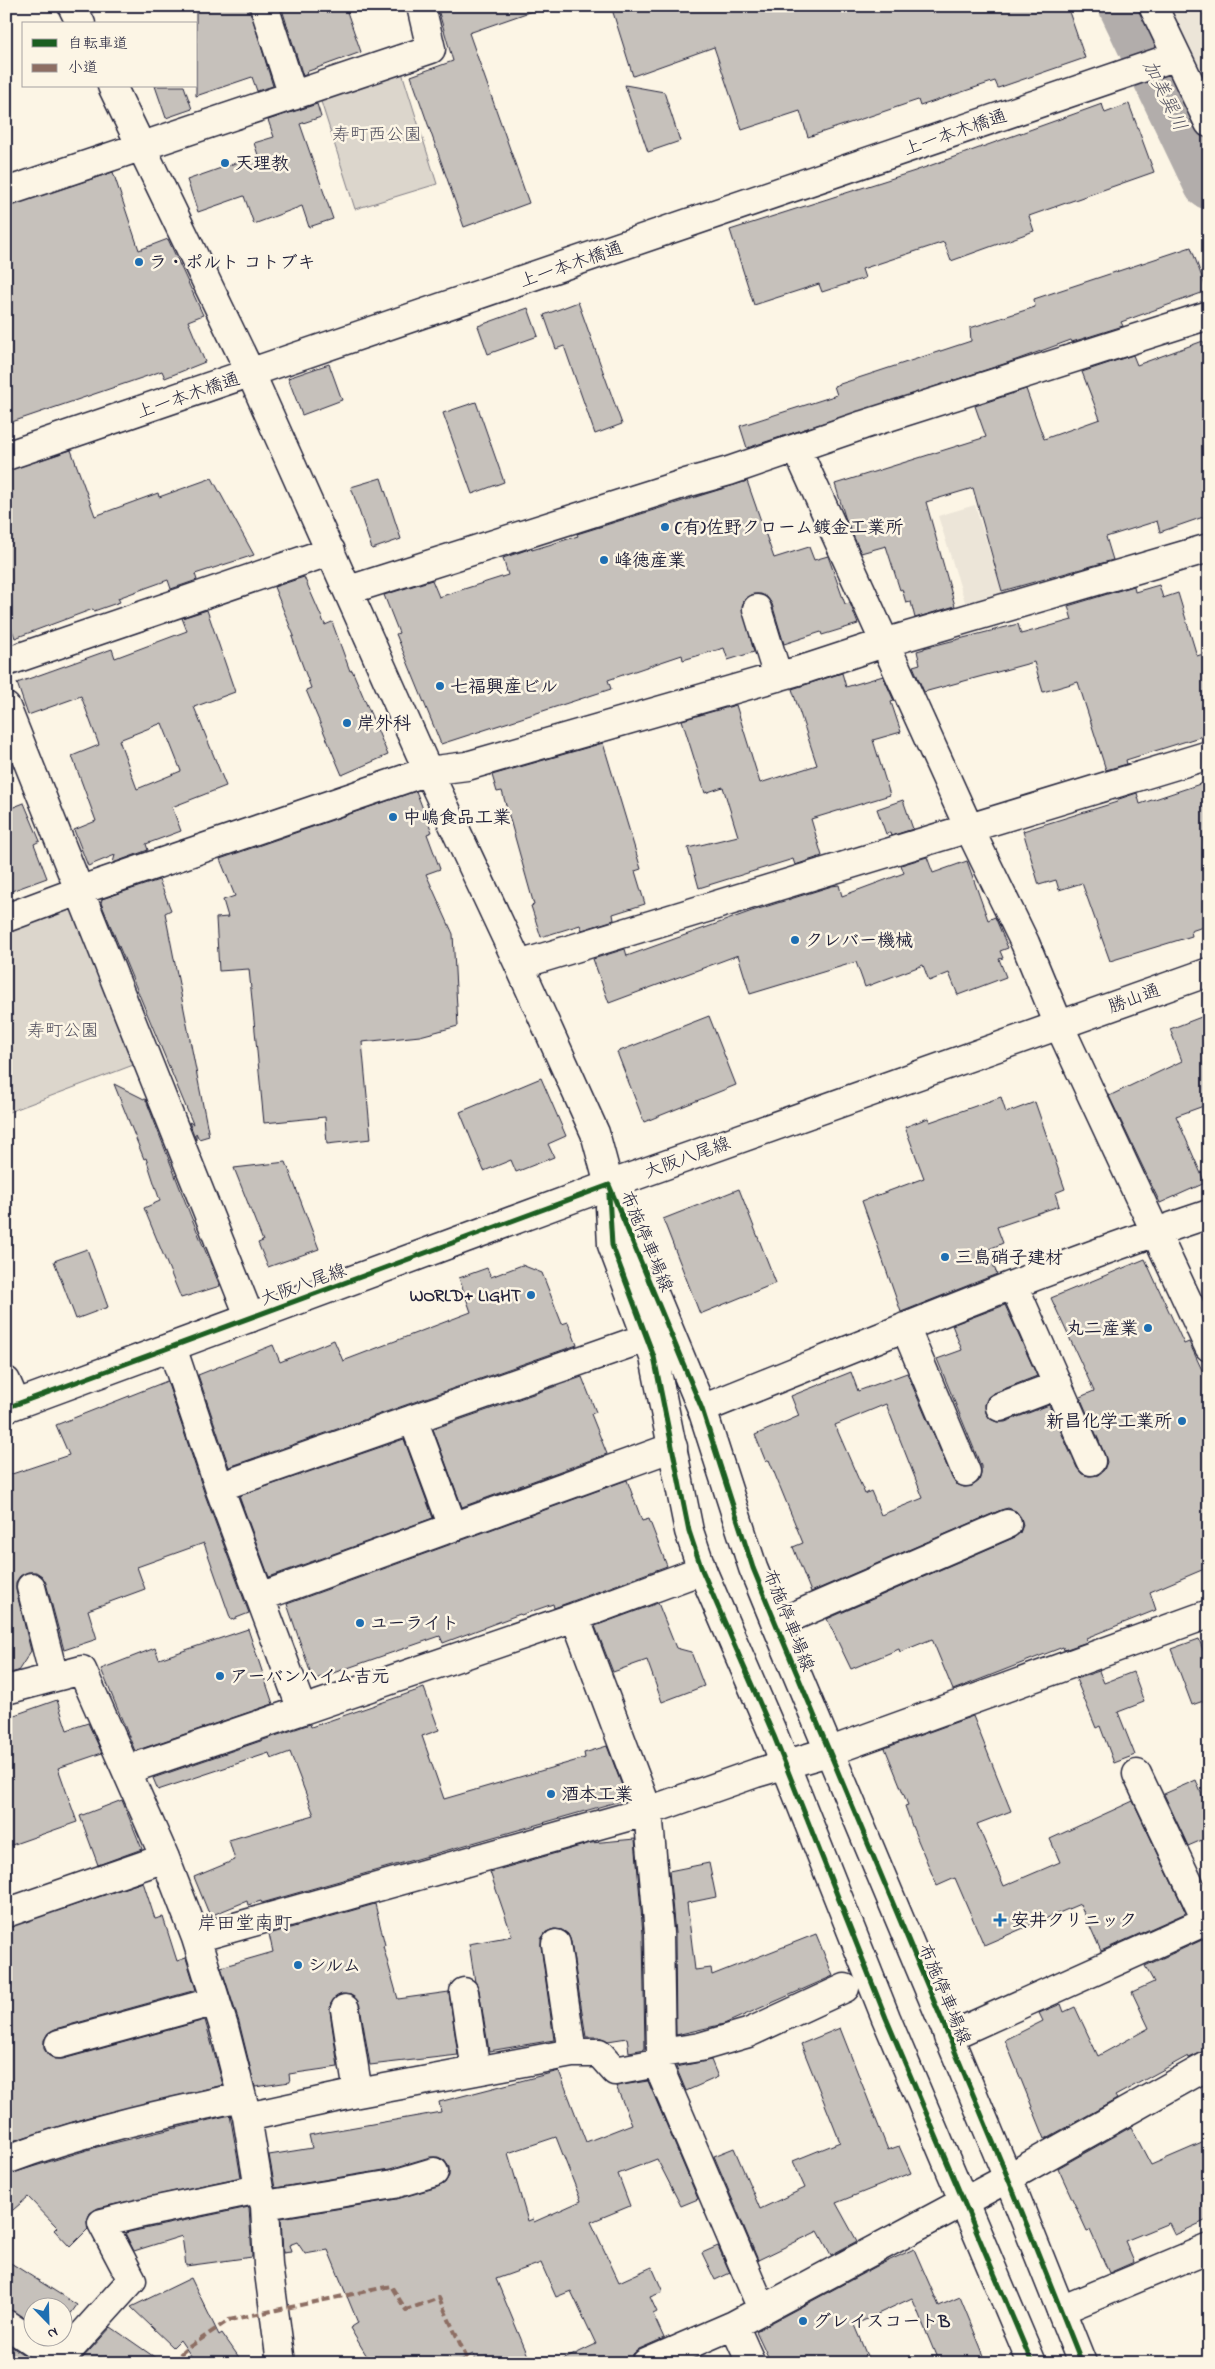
<svg xmlns="http://www.w3.org/2000/svg" width="1215" height="2369" font-family="'Indie Flower','Klee One',sans-serif">
  <style>
    .built { fill: #ece5d8 }
    .green { fill: #dcd6cc; stroke: #7f7c84 }
    .lines { fill: none; stroke-linecap: round; stroke-linejoin: round }
    .river { stroke: #b2adab; stroke-width: 51 }
    .building { fill: #c6c1bb; stroke: #22223b; fill-rule: evenodd }
    .minor-casing { stroke: #22223b; stroke-width: 31 }
    .major-casing { stroke: #22223b; stroke-width: 31 }
    .minor { stroke: #fcf5e5; stroke-width: 28 }
    .major { stroke: #fcf5e5; stroke-width: 28 }
    .quiet { stroke: #8d6e63; stroke-width: 4; stroke-dasharray: 8 4; stroke-linecap: butt }
    .cycleway-casing { stroke: #fcf5e5; stroke-width: 8 }
    .cycleway { stroke: #1b5e20; stroke-width: 5 }
    .poi-dot { fill: #1f6fb2; stroke: #fcf5e5; stroke-width: 2 }
    .labels { text-anchor: middle; stroke-width: 5; stroke-linejoin: round; paint-order: stroke }
    .street-label { font-size: 18px; fill: #22223b; stroke: #fcf5e5 }
    .park-label { font-size: 18px; fill: #504f5f; stroke: #fcf5e5 }
    .poi-label { font-size: 18px; font-weight: bold; fill: #22223b; stroke: #fcf5e5; text-anchor: start }
    .water-label { font-size: 19px; font-style: italic; fill: #545362; stroke: #fcf5e5 }
    .neighbourhood-label { font-size: 19px; fill: #22223b; stroke: #fcf5e5 }
  </style>
  <rect width="100%" height="100%" fill="#fcf5e5"/>
  <filter id="ink" filterUnits="userSpaceOnUse"><feTurbulence type="fractalNoise" baseFrequency=".02" numOctaves="2"/><feDisplacementMap in="SourceGraphic" scale="10" xChannelSelector="R" yChannelSelector="G"/><feConvolveMatrix kernelMatrix="1 2 1 2 8 2 1 2 1" color-interpolation-filters="sRGB"/></filter>
  <g filter="url(#ink)">
    <!-- built -->
    <path class="built" d="M1167,6H1209V92Z
      M975,505L1003,594L966,605L938,516Z"/>
    <!-- green -->
    <path class="green" d="M400,66L437,184L355,209L318,92Z
      M63,905L80,917L136,1064L6,1113V927Z"/>
    <g class="lines">
      <!-- river -->
      <path class="river" d="M1124,6L1209,184"/>
    </g>
    <!-- building -->
    <path class="building" d="M196,6H249L273,86L257,91L252,77L196,96Z
      M281,6H345L361,52L306,72L307,74L303,76Z
      M437,6H534L535,10L469,33L529,203L464,227L411,76L453,61Z
      M611,6H1067L1085,58L998,88L995,81L920,106L918,100L808,137L800,111L742,130L714,47L633,76Z
      M625,85L664,92L680,141L648,152Z
      M155,86H184L192,109L166,118Z
      M317,104L321,117L300,124L333,219L309,227L302,206L254,224L244,196L198,212L187,180L258,155L254,143L274,137L268,120Z
      M1102,104L1105,113L1129,104L1154,172L1029,216L1034,231L951,261L944,242L862,269L865,278L822,292L819,284L754,305L730,230L915,171Z
      M113,172L139,250L168,239L203,315L188,321L205,362L165,378L162,371L6,424V207Z
      M1191,247L1207,291L1121,322L1123,326L1072,342L1071,340L1016,360L747,448L740,426L837,395L834,386L971,341L970,328L1035,307L1034,299Z
      M578,302L622,424L595,434L564,346L556,349L544,315Z
      M528,308L538,336L488,354L478,326Z
      M1203,341L1209,358V515L1160,532L1157,521L1106,537L1113,560L1002,591L973,488L926,502L955,606L915,618L911,602L906,603L902,589L900,590L886,546L861,553L846,520L835,484L986,437L975,406L1026,389L1044,439L1100,419L1082,372L1133,355L1137,365Z
      M329,364L342,400L302,415L288,378Z
      M476,402L504,482L472,494L443,413Z
      M71,450L95,516L158,493L159,497L212,478L254,555L195,574L197,580L171,589L168,580L118,598L120,602L94,611L93,609L15,638L6,613V471Z
      M381,478L401,539L372,549L351,487Z
      M747,481L774,558L809,547L814,560L828,556L845,604L850,603L858,624L822,635L821,632L784,644L772,604L767,597L761,594H753L745,599L742,606L754,652L728,660L724,648L683,660L682,655L608,680L611,689L441,744L396,634L399,633L384,595L432,580L439,597L508,575L503,558L532,548V550L578,536L577,534Z
      M304,577L325,625L332,622L350,671L352,670L388,755L342,775L306,690L311,688L292,637L294,636L274,587Z
      M1159,585L1163,598L1178,593L1197,656L1209,652V734L1126,760L1127,764L1106,770L1078,682L1043,692L1034,662L924,692L913,666L920,664L917,651L924,649V648L1018,624L1021,634L1072,620L1068,606L1134,586L1135,592Z
      M207,610L235,692L194,707L226,786L172,807L181,831L146,844L148,850L113,863L115,855L88,866L74,830L96,821L72,756L99,745L81,696L28,715L17,683L112,649L115,658L187,631L182,618ZM162,723L181,771L137,789L119,740Z
      M842,673L846,687L883,676L894,701L891,702L901,732L873,740L890,795L811,819L822,856L795,865L793,859L699,888L688,848L738,836L723,787L705,793L682,720L736,705L760,783L817,765L792,689Z
      M603,743L641,869L635,871L645,904L613,914L614,920L582,930L580,925L541,937L531,906L534,905L502,791L497,792L492,775Z
      M1209,781V925L1191,931L1192,936L1110,961L1082,883L1059,890L1056,880L1039,885L1023,831L1117,802L1116,800L1137,793L1140,804Z
      M416,791L432,832L427,834L440,869L426,874L453,934L458,1026L420,1036L362,1042L371,1139L327,1144L325,1117L264,1123L249,969L219,971L216,918L228,917L223,900L235,896L220,859Z
      M903,800L913,829L891,836L890,833L886,834L877,809Z
      M24,803L40,841L34,844L47,878L6,893V810Z
      M927,857L933,873L967,861L988,920L995,917L1008,948L1000,951L1003,958L999,959L1006,977L958,995L949,973L929,981L923,965L865,987L856,962L750,994L738,955L609,1003L593,959L625,949L627,956L752,911L832,886L839,885L842,896L904,873L901,865Z
      M159,880L171,910L165,913L209,1136L199,1139L196,1133V1140L189,1122L193,1124L101,903L102,899Z
      M1209,1014V1104L1176,1116L1205,1183L1160,1203L1109,1096L1182,1061L1170,1029Z
      M709,1016L736,1085L644,1122L617,1052Z
      M541,1078L566,1136L548,1144L554,1157L516,1172L511,1160L484,1171L460,1112Z
      M114,1084L146,1100L190,1214L220,1286L181,1298L144,1208L160,1201L146,1158L144,1159Z
      M1001,1097L1006,1113L1035,1102L1065,1189L1055,1193L1059,1206L997,1227L1003,1243L987,1250L997,1274L901,1312L862,1201L924,1178L905,1127L928,1118L930,1122Z
      M286,1162L319,1249L268,1267L258,1243L263,1241L234,1168Z
      M739,1189L776,1283L700,1314L663,1219Z
      M87,1249L108,1307L76,1319L54,1261Z
      M1145,1259L1184,1344L1189,1342L1209,1385V1567L1150,1592L1156,1610L1086,1638L1087,1642L1064,1650L1063,1647L953,1690L932,1639L900,1652L899,1649L851,1669L827,1619L1013,1538L1020,1533L1023,1525L1021,1518L1016,1511L1008,1508L1001,1510L811,1592L793,1547L803,1543L769,1460L766,1462L755,1435L799,1416L791,1396L851,1372L858,1391L907,1373L952,1478L956,1484L964,1487L972,1486L979,1481L981,1474V1466L937,1359L962,1350L952,1325L1005,1305L1037,1376L994,1393L988,1397L985,1404L986,1413L990,1419L997,1422H1005L1049,1405L1077,1468L1082,1474L1089,1476L1098,1475L1104,1470L1107,1462L1105,1455L1080,1397L1094,1391L1051,1298ZM886,1404L923,1498L881,1515L871,1491L865,1494L835,1425Z
      M522,1265L542,1273L562,1324L568,1322L577,1345L229,1467L198,1375L273,1345L280,1362L334,1340L343,1361L471,1312L459,1278L487,1268L491,1277Z
      M582,1377L596,1412L591,1414L607,1454L462,1507L433,1429Z
      M167,1381L204,1492L249,1613L231,1620L204,1543L137,1567L145,1589L88,1610L97,1639L64,1650L46,1583L42,1576L36,1572H28L20,1576L16,1582V1590L31,1651L18,1671L6,1674V1476L69,1455L56,1425Z
      M404,1439L433,1518L269,1577L239,1496Z
      M627,1480L642,1521L649,1519L667,1566L554,1608L553,1604L521,1615L520,1614L443,1643L440,1636L313,1680L287,1604Z
      M658,1603L676,1648L691,1652L704,1686L662,1702L647,1660L613,1672L595,1626Z
      M248,1629L273,1704L135,1751L101,1669L155,1648L159,1659Z
      M1199,1639L1209,1667V1699L1192,1705L1171,1649Z
      M1099,1671L1104,1683L1133,1672L1144,1702L1118,1712L1135,1755L1114,1763L1100,1726L1096,1728L1076,1679Z
      M424,1688L439,1730L422,1736L444,1799L585,1758L584,1753L607,1746L627,1799L262,1903L261,1901L248,1905L247,1901L210,1916L194,1877L235,1860L229,1840L314,1815L290,1752L271,1759L269,1753L158,1790L153,1778L310,1724L311,1727Z
      M57,1700L67,1730L88,1723L102,1753L58,1768L77,1822L6,1847V1718Z
      M973,1716L1011,1811L977,1824L1004,1886L1060,1862L1050,1839L1133,1801L1186,1913L1101,1951L1080,1904L984,1945L955,1878L937,1886L912,1826L905,1806L908,1805L885,1748Z
      M1196,1780L1203,1798L1209,1795V1837L1188,1846L1164,1794Z
      M122,1800L142,1849L98,1865L80,1816Z
      M635,1839L643,1934L645,2049L629,2052L627,2038L608,2041L599,2037H586L571,1942L568,1934L562,1930L554,1929L546,1932L541,1939V1946L554,2040L489,2051L479,1990L475,1982L469,1944L512,1936L490,1872L591,1843Z
      M709,1863L716,1897L687,1903L695,1970L711,1968L712,1975L816,1934L833,1976L724,2024L676,2035L675,1933L669,1871Z
      M143,1882L155,1919L163,1917L177,1961L186,1958L196,1990L55,2029L48,2033L44,2040V2049L48,2055L55,2059H63L205,2020L223,2085L89,2117L6,2143V1928Z
      M375,1904L385,1945L383,1946L398,1999L449,1992L458,2055L370,2065L360,2006L357,2000L351,1995L342,1994L336,1997L331,2003L330,2011L338,2067L289,2074L290,2082L255,2087L239,2022L221,1967L273,1952L269,1934Z
      M1202,1940L1209,1941V2049L1189,2058L1188,2056L1115,2096L1117,2099L1045,2139L1005,2040L1043,2021L1039,2013L1061,2004L1064,2012L1075,2007L1098,2056L1149,2028L1132,1992L1154,1982L1145,1966Z
      M840,2028L888,2150L899,2146L911,2173L836,2203L857,2241L831,2255L818,2231L758,2260L714,2156L734,2148L760,2209L805,2188L793,2161L840,2142L801,2044Z
      M711,2060L718,2077L686,2091L676,2067Z
      M559,2071L586,2142L632,2124L616,2086L648,2081L698,2199L681,2206L657,2159L618,2174L630,2206L591,2222L619,2282L652,2267L663,2292L650,2297L657,2312L653,2314L664,2338L639,2349L633,2354L631,2363H556L596,2344L571,2291L556,2297L541,2263L496,2279L531,2363H477L473,2354L454,2363H371L350,2328L358,2323L328,2250L305,2254L297,2242L289,2245L291,2252L283,2253L281,2218L397,2199L438,2187L445,2183L449,2176V2167L444,2160L438,2157H430L390,2169L275,2188L269,2155L312,2148L309,2135L441,2112L439,2102ZM556,2137L581,2201L534,2222L533,2219L528,2221L508,2153Z
      M230,2115L241,2177L98,2208L90,2213L87,2221L88,2229L70,2247L54,2230L57,2227L28,2197L6,2216V2175L97,2147Z
      M1131,2127L1151,2165L1209,2140V2219L1175,2235L1169,2223L1125,2241L1134,2262L1109,2273L1090,2230L1087,2231L1058,2168Z
      M249,2207L252,2257L186,2266L182,2236L134,2251L125,2233Z
      M718,2246L730,2273L715,2280L702,2253Z
      M914,2249L939,2306L960,2297L987,2363H939L912,2298L854,2325L870,2363H771L756,2331L877,2266Z
      M6,2260L77,2305L62,2326V2306H32V2323L6,2308Z
      M191,2278L219,2335L222,2333L243,2363H196L180,2340L173,2347L131,2307Z
      M111,2327L163,2363H82L80,2361Z
      M6,2343L36,2363H6Z"/>
    <g class="lines">
      <defs>
        <path id="minor" d="M72,6L81,24
          M264,6L293,96
          M1153,6L1209,123
          M112,86L251,374L428,771L519,965L595,1133L609,1185
          M6,192L431,49L421,6
          M797,449L968,826L1025,943L1059,1025L1209,1347
          M6,456L1177,56
          M349,590L686,483L729,471L863,425L1209,315
          M757,609L778,677
          M6,662L331,551
          M6,707L250,1318
          M6,918L81,890L428,771L467,766L808,668L884,643L1209,548
          M519,965L1209,755
          M1014,1286L1091,1461
          M905,1327L966,1472
          M172,1347L219,1487L302,1710
          M6,1381L16,1404
          M1000,1407L1058,1385
          M702,1409C870,1342 1037,1271 1209,1214
          M413,1419L453,1527
          M219,1487L648,1337
          M31,1587L54,1677
          M260,1597L673,1447
          M575,1617L648,1811L659,1933L661,2053L657,2063L762,2309
          M776,1624L1007,1524
          M6,1690L82,1670L165,1858L196,1938L224,2027L247,2117L259,2189L265,2205L268,2265L281,2363
          M127,1770L575,1617L702,1570
          M1137,1774L1209,1926
          M6,1913L165,1858
          M196,1938L648,1811L756,1773L828,1752L1209,1614
          M556,1944L572,2053
          M464,1992L476,2071
          M345,2009L358,2093
          M948,2037L1206,1921
          M59,2044L216,2001
          M661,2053L700,2047L748,2033L845,1988
          M247,2117L353,2094L572,2053H599L615,2071L657,2063
          M6,2160C82,2131 161,2114 241,2097
          M265,2205L394,2184L434,2172
          M1061,2310L1209,2248
          M6,2324L64,2363
          M734,2325L751,2363
          M60,2360L132,2280L102,2223L138,2214L259,2189
          M646,2363L734,2325L1008,2178L1209,2065"/>
        <path id="major" d="M609,1185L702,1409L753,1568L776,1624L1008,2178L1082,2363
          M610,1207L612,1245L654,1357L689,1531L702,1570L774,1736L886,2018L1032,2363
          M6,1408L609,1185L1209,972"/>
      </defs>
      <!-- minor casing -->
      <use href="#minor" class="minor-casing"/>
      <!-- major casing -->
      <use href="#major" class="major-casing"/>
      <!-- minor -->
      <use href="#minor" class="minor"/>
      <!-- major -->
      <use href="#major" class="major"/>
      <!-- quiet -->
      <path class="quiet" d="M171,2363L185,2350L229,2320L391,2286L406,2310L439,2298L469,2363"/>
      <defs>
        <path id="cycleway" d="M609,1185L702,1409L753,1568L776,1624L1008,2178L1082,2363
          M609,1195L612,1245L654,1357L689,1531L702,1570L774,1736L886,2018L1032,2363
          M6,1408L609,1185"/>
      </defs>
      <!-- cycleway casing -->
      <use href="#cycleway" class="cycleway-casing"/>
      <!-- cycleway -->
      <use href="#cycleway" class="cycleway"/>
    </g>
  </g>
  <!-- markers -->
  <g class="poi-dot">
    <circle cx="225" cy="163" r="5"/>
    <circle cx="139" cy="262" r="5"/>
    <circle cx="665" cy="527" r="5"/>
    <circle cx="604" cy="560" r="5"/>
    <circle cx="440" cy="686" r="5"/>
    <circle cx="347" cy="723" r="5"/>
    <circle cx="393" cy="817" r="5"/>
    <circle cx="795" cy="940" r="5"/>
    <circle cx="945" cy="1257" r="5"/>
    <circle cx="531" cy="1295" r="5"/>
    <circle cx="1148" cy="1328" r="5"/>
    <circle cx="1182" cy="1421" r="5"/>
    <circle cx="360" cy="1623" r="5"/>
    <circle cx="220" cy="1676" r="5"/>
    <circle cx="551" cy="1794" r="5"/>
    <path d="M997.5 1912.5h5v5h5v5h-5v5h-5v-5h-5v-5h5z"/>
    <circle cx="298" cy="1965" r="5"/>
    <circle cx="803" cy="2321" r="5"/>
  </g>
  <g class="labels">
    <!-- street labels -->
    <g class="street-label">
      <text transform="translate(955 132) rotate(-19)" y="6">上一本木橋通</text>
      <text transform="translate(571 264) rotate(-19)" y="6">上一本木橋通</text>
      <text transform="translate(188 395) rotate(-19)" y="6">上一本木橋通</text>
      <text transform="translate(1134 998) rotate(-20)" y="6">勝山通</text>
      <text transform="translate(687 1157) rotate(-20)" y="6">大阪八尾線</text>
      <text transform="translate(647 1241) rotate(67)" y="6">布施停車場線</text>
      <text transform="translate(303 1284) rotate(-20)" y="6">大阪八尾線</text>
      <text transform="translate(789 1620) rotate(68)" y="6">布施停車場線</text>
      <text transform="translate(945 1994) rotate(67)" y="6">布施停車場線</text>
    </g>
    <!-- park labels -->
    <g class="park-label">
      <text x="377" y="140">寿町西公園</text>
      <text x="63" y="1036">寿町公園</text>
    </g>
    <!-- poi labels -->
    <g class="poi-label">
      <text x="235" y="169">天理教</text>
      <text x="149" y="268">ラ・ポルト コトブキ</text>
      <text x="675" y="533">(有)佐野クローム鍍金工業所</text>
      <text x="614" y="566">峰徳産業</text>
      <text x="450" y="692">七福興産ビル</text>
      <text x="357" y="729">岸外科</text>
      <text x="403" y="823">中嶋食品工業</text>
      <text x="805" y="946">クレバー機械</text>
      <text x="955" y="1263">三島硝子建材</text>
      <text x="521" y="1301" text-anchor="end">WORLD+ LIGHT</text>
      <text x="1138" y="1334" text-anchor="end">丸二産業</text>
      <text x="1172" y="1427" text-anchor="end">新昌化学工業所</text>
      <text x="370" y="1629">ユーライト</text>
      <text x="230" y="1682">アーバンハイム吉元</text>
      <text x="561" y="1800">酒本工業</text>
      <text x="1011" y="1926">安井クリニック</text>
      <text x="308" y="1971">シルム</text>
      <text x="813" y="2327">グレイスコートB</text>
    </g>
    <!-- water labels -->
    <g class="water-label">
      <text transform="translate(1166 95) rotate(64)" y="7">加美巽川</text>
    </g>
    <!-- neighbourhood labels -->
    <g class="neighbourhood-label">
      <text x="245" y="1929">岸田堂南町</text>
    </g>
  </g>
  <!-- margin -->
  <rect width="1215" height="2369" fill="none" stroke="#fcf5e5" stroke-width="25"/>
  <rect x="12" y="12" width="1190" height="2344" fill="none" stroke="#22223b" stroke-width="2" filter="url(#ink)"/>
  <!-- legend -->
  <rect x="22" y="22" width="175" height="65" fill="#fcf5e5" stroke="#a5a1a1"/>
  <rect x="32" y="39" width="25" height="8" fill="#1b5e20" stroke="#a5a1a1"/>
  <text x="68" y="48" font-size="15" fill="#22223b">自転車道</text>
  <rect x="32" y="64" width="25" height="8" fill="#8d6e63" stroke="#a5a1a1"/>
  <text x="68" y="72" font-size="15" fill="#22223b">小道</text>
  <!-- north arrow -->
  <g transform="translate(48 2322) rotate(157)"><circle r="24" fill="#fcf5e5" stroke="#a5a1a1"/>
  <path d="M0-4L9 19L0 12L-9 19Z" fill="#1f6fb2"/>
  <text y="-8" font-size="14" font-weight="bold" text-anchor="middle" fill="#22223b">N</text>
  </g>
</svg>
